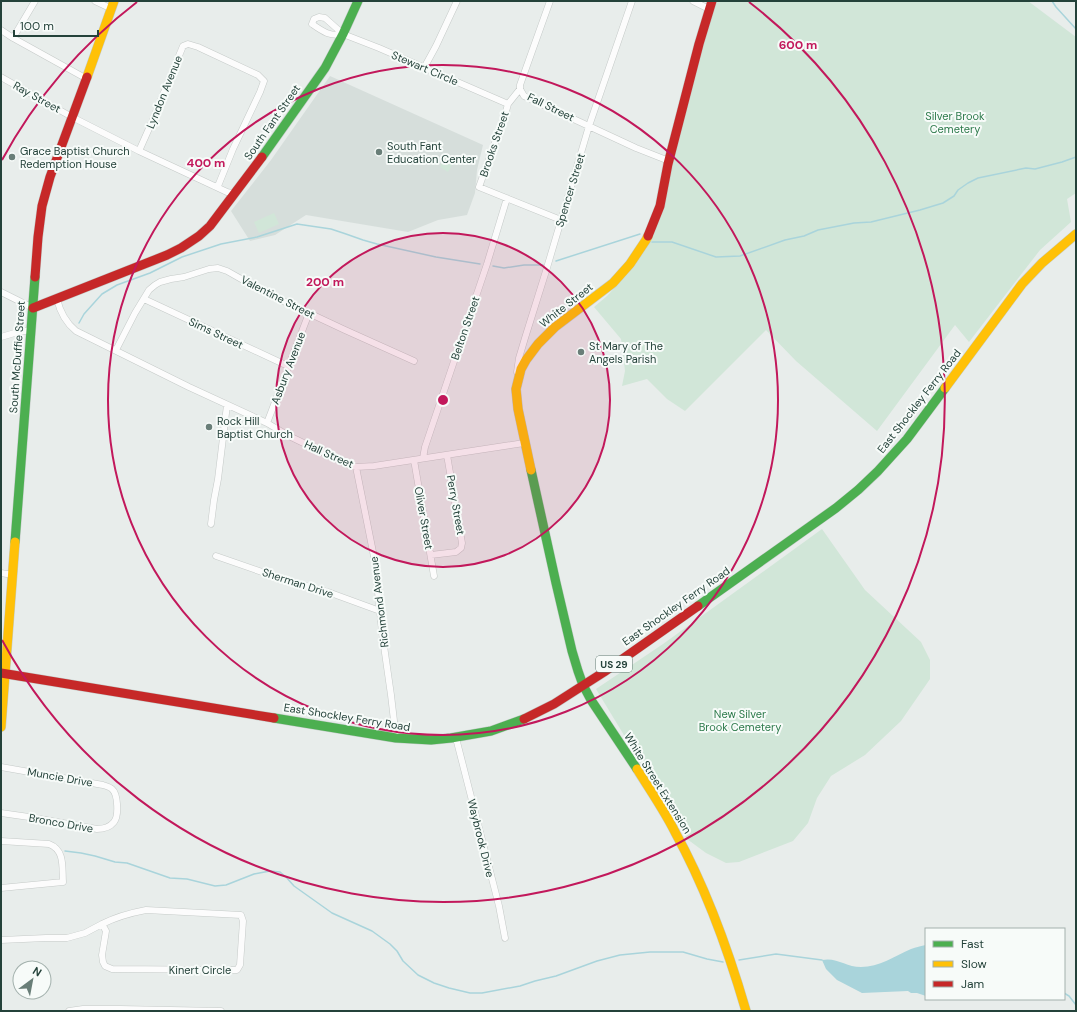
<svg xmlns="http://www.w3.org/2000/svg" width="1077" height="1012" font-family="'DM Sans',sans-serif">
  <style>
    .built { fill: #d6dedb }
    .green { fill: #d1e6d8 }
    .water { fill: #a9d4db }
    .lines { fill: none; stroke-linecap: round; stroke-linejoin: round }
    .stream { stroke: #a9d4db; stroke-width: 1.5 }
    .street-casing { stroke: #c5cac8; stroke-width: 7 }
    .fast-casing { stroke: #c3cbc8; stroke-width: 10 }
    .slow-casing { stroke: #c3cbc8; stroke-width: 10 }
    .jam-casing { stroke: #c3cbc8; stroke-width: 10 }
    .street { stroke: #fcfcfc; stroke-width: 6 }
    .fast { stroke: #4caf50; stroke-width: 9 }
    .slow { stroke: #ffc107; stroke-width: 9 }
    .jam { stroke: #c62828; stroke-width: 9 }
    .ring { fill: none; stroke: #c2185b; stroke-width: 2 }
    .poi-dot { fill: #697e78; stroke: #f7fbf9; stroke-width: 1.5 }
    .labels { text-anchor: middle; stroke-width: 4; stroke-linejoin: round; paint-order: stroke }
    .shield { fill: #f7fbf9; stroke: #637a73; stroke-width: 1 }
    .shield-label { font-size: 10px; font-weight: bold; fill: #24423a }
    .street-label { font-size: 11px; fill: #24423a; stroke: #f7fbf9 }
    .park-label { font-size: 11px; fill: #2d7a4b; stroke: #f7fbf9 }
    .poi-label { font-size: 11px; fill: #24423a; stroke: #f7fbf9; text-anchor: start }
    .centre { fill: #c2185b; stroke: #f7fbf9; stroke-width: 2 }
    .ring-label { font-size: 12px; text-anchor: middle; font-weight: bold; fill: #c2185b; stroke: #f7fbf9; stroke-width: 4; stroke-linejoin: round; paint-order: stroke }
  </style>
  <rect width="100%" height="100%" fill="#e8edeb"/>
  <!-- built -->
  <path class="built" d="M330,76L483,145L477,170L475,193L467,215L438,220L408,232L306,215L275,235L250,241L231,211L271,160Z"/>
  <!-- green -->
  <path class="green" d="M715,1H1028L1076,37V193L1067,199L1071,222L1040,250L969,342L955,325L877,431L796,361L766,330L685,411L667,399L647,379L622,386L625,371L621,339L594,307L607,296L634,267L647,247L693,75Z
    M448,156L452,158L454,161L448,172L440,167L443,159Z
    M274,213L279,224L259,233L254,222Z
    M822,529L865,590L921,642L930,660V679L901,721L865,755L831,776L817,798L808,823L793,841L739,862L726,863L706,853L687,839L596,689L663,644Z"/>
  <!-- water -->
  <path class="water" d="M926,945V996L917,993H911L908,991L862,993L837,980L826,969L822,960C837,957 846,967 861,967C879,967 895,956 911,949C916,947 921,946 926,945Z"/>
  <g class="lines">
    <!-- stream -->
    <path class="stream" d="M1052,1L1056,7L1076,29
      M652,242H672L716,257L740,256L785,240L804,236L818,230L854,223L871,222L920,210L943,203L954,196L958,190L968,183L978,178L1026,168L1035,169L1062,162L1076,157
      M556,261L640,234
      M493,266L504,268L524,265H543
      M79,323L84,314L102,294L117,285L150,273L182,257L221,244L257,237L297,224L331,229L346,234L363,240L377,244L436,257L480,264
      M65,851L81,853L95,856L115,862L127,863L170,878L187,879L215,886L226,885L254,874L270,871L280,872L286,877L294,886L332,913L372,931L390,944L397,951L403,961L418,975L434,983L449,988L470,993H482L520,986L535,981L556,976L597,961L620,955L650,952H683L707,959L723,962
      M739,960L776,954L822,960
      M1064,993L1069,996L1076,1005"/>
    <defs>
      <path id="street" d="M95,1L112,9
        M550,1L520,85V89L524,96L636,148L669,161
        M693,1L709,9
        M1,30L13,38L87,79
        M343,34C330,37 322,31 312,24L314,19L319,17L325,18L343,34L379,48L508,104
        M13,38L35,1
        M424,68L436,46L457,1
        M1,77L72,117L139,151L227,192L235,194
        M520,89L508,104L505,115L479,187L561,220
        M139,151L151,124L183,46L188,44L198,47L258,75L264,81L260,92L233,149L218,186
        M1,292L33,308
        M57,299C60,312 65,322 76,331L189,387L267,423L289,436L349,465L356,467L374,466L524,443
        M144,299L288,366
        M1,337L18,332L31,330
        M116,350L135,313L149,290L155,285L160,282L171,279L184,277L209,269L218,268L227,271L266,293L345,330L414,361
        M517,372L519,358L525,338L546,271L589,126L632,1
        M267,423L309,313
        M423,458L425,447L487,264L507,198
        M414,460L434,576
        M356,467L375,562L382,632L391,695L396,738
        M211,524L214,500L218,479L227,405
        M431,555L456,552L461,548L462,543L447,455
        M216,556L285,580L328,592L380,611
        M1,573L13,575
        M456,738L499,906L505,938
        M1,767L103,785C106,786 110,787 112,789C118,794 119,816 114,822C110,827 104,829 97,829L29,817L1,813
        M1,841L49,844C65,850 62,867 63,882L1,888
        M146,910L241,915L243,921L240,965L237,970L112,969L105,966L103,962L102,955L106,931L102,924C116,917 130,913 146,910Z
        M1,940L46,938H67L85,933L102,924
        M69,1011L83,1009H120L221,1011"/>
      <path id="fast" d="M262,157L325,68L343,34L358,1
        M531,470L556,583L572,651L578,671L583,685L591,700L637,769
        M15,542L35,277
        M698,606L836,508L858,490L878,471L907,439L945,388
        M274,718L396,738L431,740L451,738L491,731L524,719"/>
      <path id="slow" d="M87,77L114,1
        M945,388L1022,284L1042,263L1076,234
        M531,470L518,409L516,389L521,369L526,360L538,344L555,327L613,283L630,264L646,240L648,236
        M1,727L15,542
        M637,769C650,790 664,810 675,832C706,888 728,949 746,1011"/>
      <path id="jam" d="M648,236L660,206L668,164L699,44L712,1
        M35,277L38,237L42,206L50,177L87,77
        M33,308L167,255L181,248L199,236L210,226L262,157
        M1,673L274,718
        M524,719L554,704L604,672L698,606"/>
    </defs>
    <!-- street casing -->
    <use href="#street" class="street-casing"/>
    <!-- fast casing -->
    <use href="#fast" class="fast-casing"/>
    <!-- slow casing -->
    <use href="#slow" class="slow-casing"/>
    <!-- jam casing -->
    <use href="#jam" class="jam-casing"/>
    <!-- street -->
    <use href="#street" class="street"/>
    <!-- fast -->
    <use href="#fast" class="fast"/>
    <!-- slow -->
    <use href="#slow" class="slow"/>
    <!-- jam -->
    <use href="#jam" class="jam"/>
  </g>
  <!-- distance rings -->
  <circle cx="443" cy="400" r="167" fill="#c2185b" fill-opacity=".12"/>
  <g class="ring">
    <circle cx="443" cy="400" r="167"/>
    <circle cx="443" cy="400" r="335"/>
    <path d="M2 160A502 502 0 0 1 137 2M749 2A502 502 0 1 1 2 640"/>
  </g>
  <!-- markers -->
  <g class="poi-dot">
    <circle cx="379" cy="152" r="4"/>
    <circle cx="12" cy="157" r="4"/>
    <circle cx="581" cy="352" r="4"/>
    <circle cx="209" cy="427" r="4"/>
  </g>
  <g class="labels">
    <!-- shield labels -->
    <rect class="shield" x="596" y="656" width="36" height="16" rx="3"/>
    <g class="shield-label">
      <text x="614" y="668">US 29</text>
    </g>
    <!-- street labels -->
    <g class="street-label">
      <text transform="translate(425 68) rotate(23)" y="4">Stewart Circle</text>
      <text transform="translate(164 92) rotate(-68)" y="4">Lyndon Avenue</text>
      <text transform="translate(37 97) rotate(29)" y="4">Ray Street</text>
      <text transform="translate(551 107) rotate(26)" y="4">Fall Street</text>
      <text transform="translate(272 122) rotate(-55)" y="4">South Fant Street</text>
      <text transform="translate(494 144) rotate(-71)" y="4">Brooks Street</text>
      <text transform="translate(570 190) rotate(-73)" y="4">Spencer Street</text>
      <text transform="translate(278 297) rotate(27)" y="4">Valentine Street</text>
      <text transform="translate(566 305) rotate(-38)" y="4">White Street</text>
      <text transform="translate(465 328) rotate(-71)" y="4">Belton Street</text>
      <text transform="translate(216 333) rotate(25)" y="4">Sims Street</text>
      <text transform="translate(17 357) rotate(-86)" y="4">South McDuffie Street</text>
      <text transform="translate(288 368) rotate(-69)" y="4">Asbury Avenue</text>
      <text transform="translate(919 401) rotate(-52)" y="4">East Shockley Ferry Road</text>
      <text transform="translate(329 454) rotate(24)" y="4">Hall Street</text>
      <text transform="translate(456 505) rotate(80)" y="4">Perry Street</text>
      <text transform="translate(424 518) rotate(80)" y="4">Oliver Street</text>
      <text transform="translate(298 583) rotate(18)" y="4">Sherman Drive</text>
      <text transform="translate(379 602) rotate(-97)" y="4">Richmond Avenue</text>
      <text transform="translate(676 606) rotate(-35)" y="4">East Shockley Ferry Road</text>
      <text transform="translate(347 717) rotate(9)" y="4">East Shockley Ferry Road</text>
      <text transform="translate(60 777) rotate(10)" y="4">Muncie Drive</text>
      <text transform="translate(658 783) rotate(58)" y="4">White Street Extension</text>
      <text transform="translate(61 823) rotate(10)" y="4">Bronco Drive</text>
      <text transform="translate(481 838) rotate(76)" y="4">Waybrook Drive</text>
      <text x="200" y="974">Kinert Circle</text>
    </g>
    <!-- park labels -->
    <g class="park-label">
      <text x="955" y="120">Silver Brook<tspan x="955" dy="13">Cemetery</tspan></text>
      <text x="740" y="718">New Silver<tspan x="740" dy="13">Brook Cemetery</tspan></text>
    </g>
    <!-- poi labels -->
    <g class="poi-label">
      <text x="387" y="150">South Fant<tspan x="387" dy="13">Education Center</tspan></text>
      <text x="20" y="155">Grace Baptist Church<tspan x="20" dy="13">Redemption House</tspan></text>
      <text x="589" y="350">St Mary of The<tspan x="589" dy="13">Angels Parish</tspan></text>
      <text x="217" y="425">Rock Hill<tspan x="217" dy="13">Baptist Church</tspan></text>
    </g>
  </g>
  <circle cx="443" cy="400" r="6" class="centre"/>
  <g class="ring-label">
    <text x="798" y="49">600 m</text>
    <text x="206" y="167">400 m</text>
    <text x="325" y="286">200 m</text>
  </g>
  <!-- border -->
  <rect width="1077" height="1012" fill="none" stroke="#24423a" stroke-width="4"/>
  <!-- legend -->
  <rect x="925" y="928" width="140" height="72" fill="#f7fbf9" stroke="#a3b1ad"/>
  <rect x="933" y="941" width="20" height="6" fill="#4caf50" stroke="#a3b1ad"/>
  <text x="961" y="948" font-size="12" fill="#24423a">Fast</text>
  <rect x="933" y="961" width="20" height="6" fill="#ffc107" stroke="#a3b1ad"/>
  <text x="961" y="968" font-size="12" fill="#24423a">Slow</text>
  <rect x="933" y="981" width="20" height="6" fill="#c62828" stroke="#a3b1ad"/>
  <text x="961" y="988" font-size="12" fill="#24423a">Jam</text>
  <!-- north arrow -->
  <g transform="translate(32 980) rotate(32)"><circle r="19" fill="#f7fbf9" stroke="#a3b1ad"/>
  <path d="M0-3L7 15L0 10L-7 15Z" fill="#697e78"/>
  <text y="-6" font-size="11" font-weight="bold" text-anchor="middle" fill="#24423a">N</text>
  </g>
  <!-- scale -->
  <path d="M14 30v6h84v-6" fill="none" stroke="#24423a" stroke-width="2"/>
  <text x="20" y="30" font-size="12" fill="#24423a" stroke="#f7fbf9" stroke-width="3" paint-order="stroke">100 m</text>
</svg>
